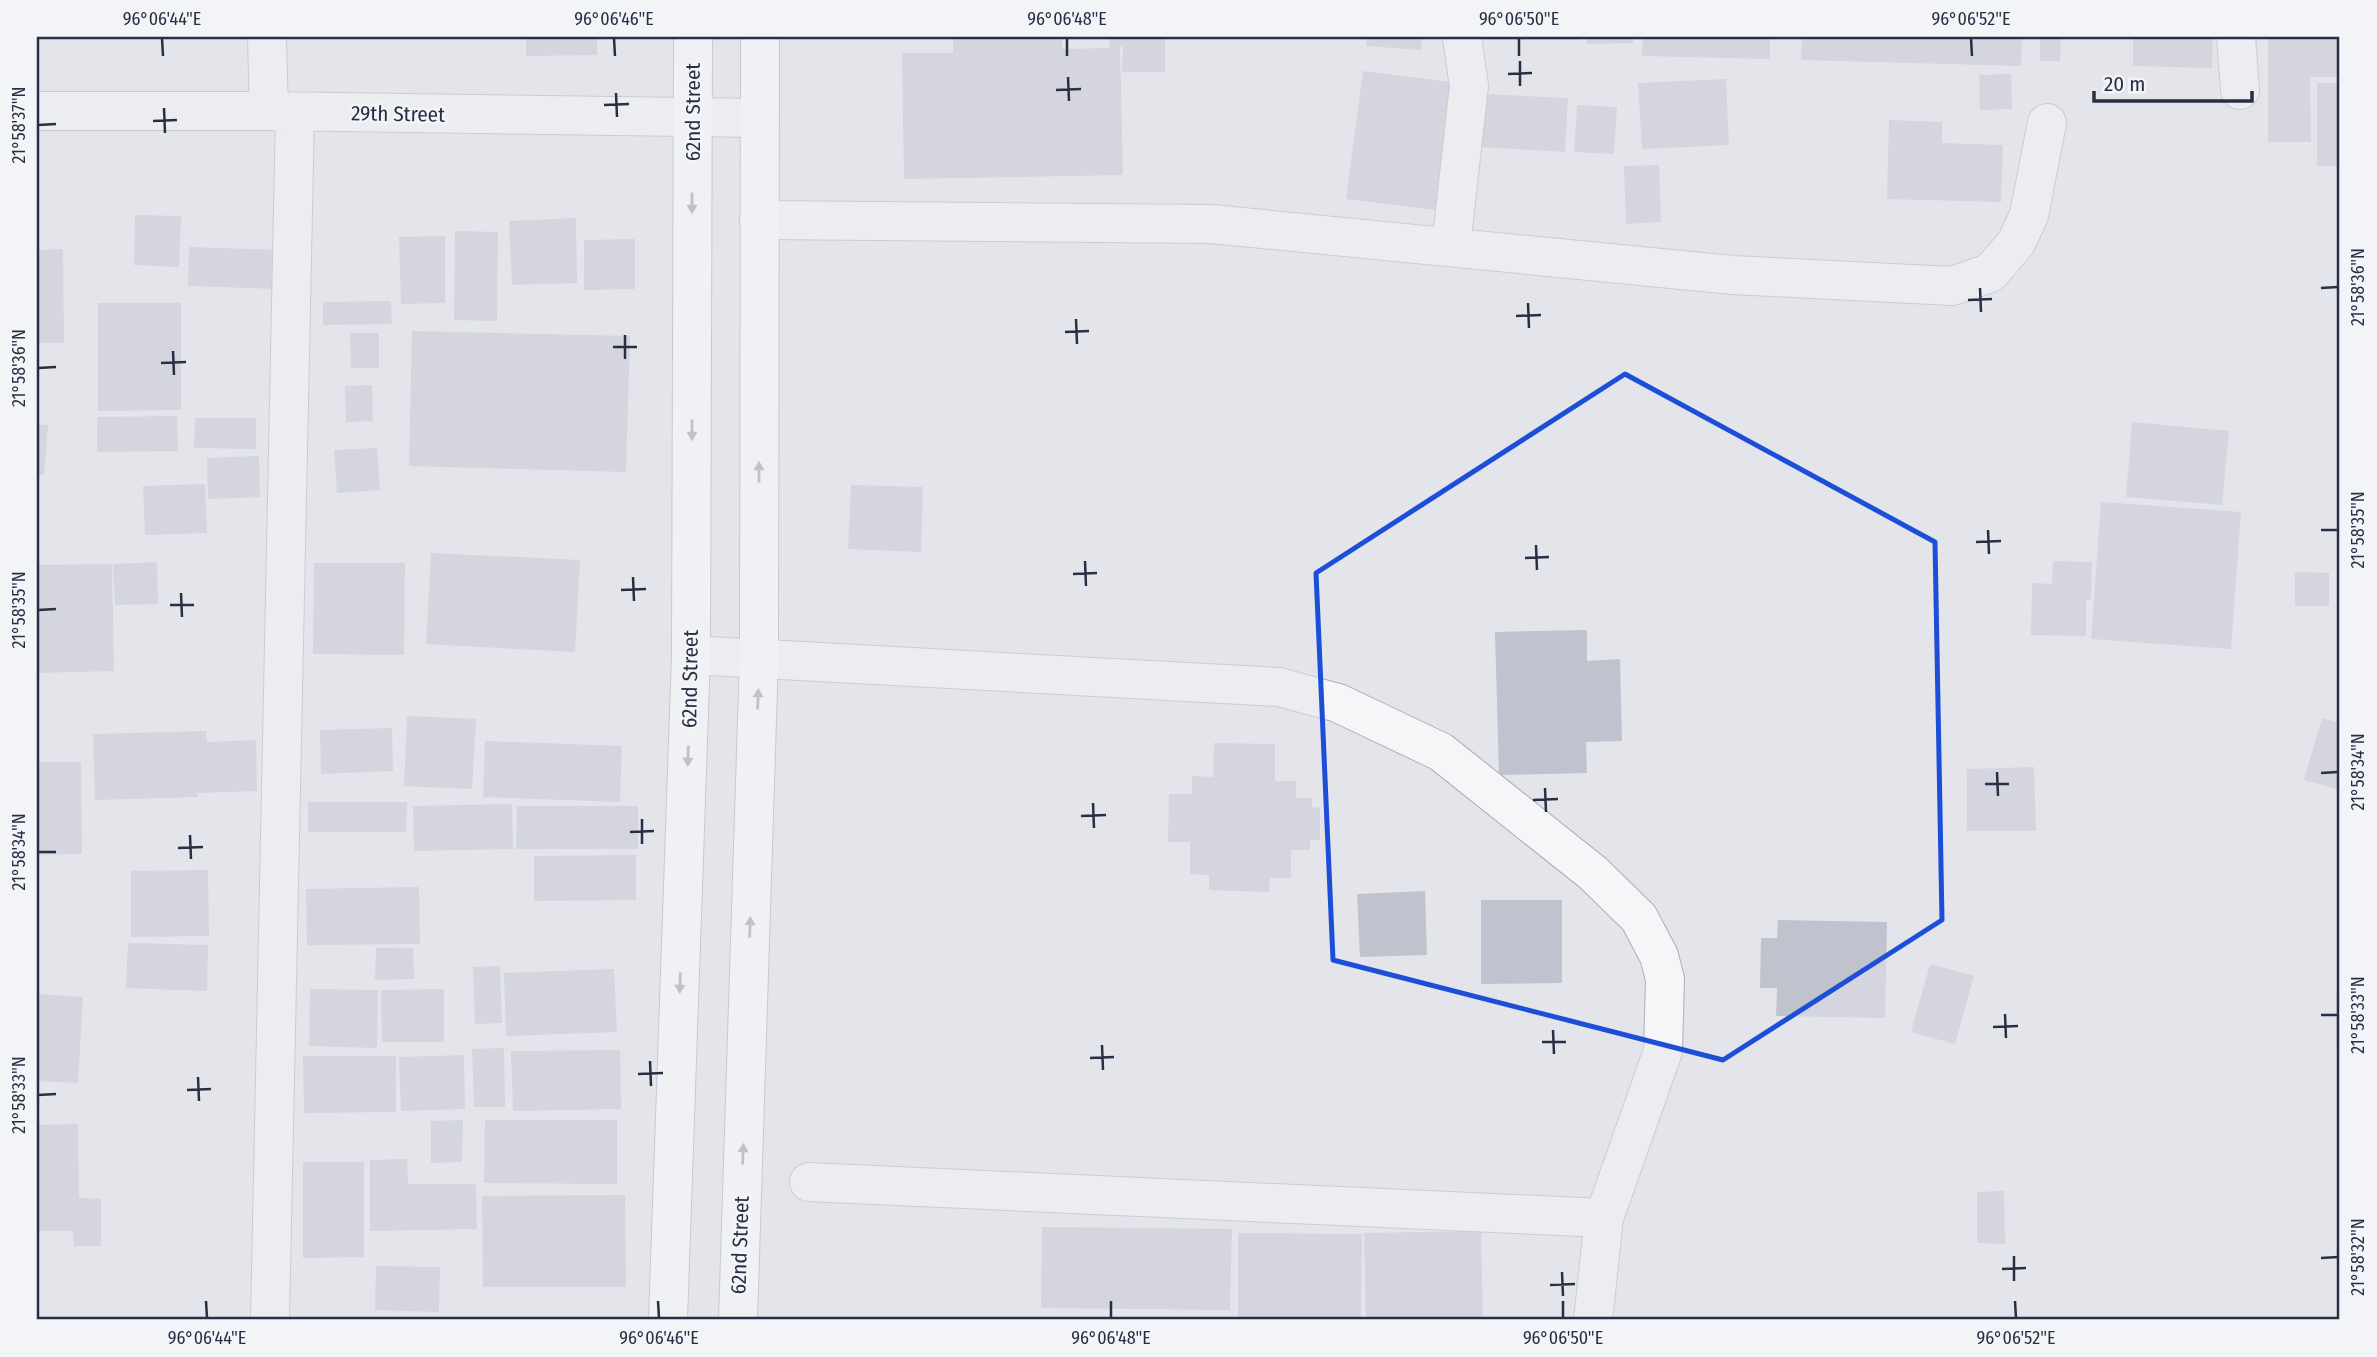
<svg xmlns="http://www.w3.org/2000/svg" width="2377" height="1357" font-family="'Fira Sans Condensed',sans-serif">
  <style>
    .building { fill: #c0c2ce }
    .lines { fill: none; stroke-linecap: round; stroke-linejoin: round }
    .minor-casing { stroke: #acaeb9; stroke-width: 40 }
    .major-casing { stroke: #a2a6b7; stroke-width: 40 }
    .minor { stroke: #f6f6f9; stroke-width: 38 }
    .major { stroke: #fff; stroke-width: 38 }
    .oneway { fill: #9496a2 }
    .marked { fill: none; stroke: #1d4ed8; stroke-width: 5; stroke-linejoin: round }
    .ticks { fill: none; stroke: #2a2e44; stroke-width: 2.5 }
    .labels { text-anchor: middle; stroke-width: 5; stroke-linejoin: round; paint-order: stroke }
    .street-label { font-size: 21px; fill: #2a2e44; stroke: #f3f4f8 }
    .neatline { fill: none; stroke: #2a2e44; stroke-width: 2.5 }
    .ticks-label { font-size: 18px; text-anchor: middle; fill: #2a2e44 }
  </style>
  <rect width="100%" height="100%" fill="#e3e5eb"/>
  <!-- building -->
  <path class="building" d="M526,37H597V55L526,56Z
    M953,37H1062V49L1110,48L1109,37H1165V72H1122L1123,47H1120L1123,175L904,179L902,53H953Z
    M1367,37H1422L1421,50L1366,46Z
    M1478,37H1579V40H1478Z
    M1587,37H1633V43L1587,44Z
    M1643,37H1770V59L1642,56Z
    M1802,37H2022L2021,66L1801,60Z
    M2040,37H2061L2060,61H2040Z
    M2133,37H2213L2212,68L2133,66Z
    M2268,37H2340V77H2310L2311,142H2268Z
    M1363,71L1450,82L1435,210L1346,199Z
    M2011,74L2012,109L1980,110L1979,75Z
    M1726,79L1729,145L1642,149L1638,83Z
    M2317,83H2340V166H2317Z
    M1484,94L1568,98L1565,152L1481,147Z
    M1577,105L1617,107L1614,154L1574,152Z
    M1889,120L1942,122V143L2003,145L2001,202L1887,199Z
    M1659,165L1661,222L1626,224L1624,166Z
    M135,215L181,216L179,267L134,265Z
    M576,218L577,283L512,285L509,221Z
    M455,231L498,232L497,321L454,320Z
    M445,236V303L401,304L399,237Z
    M635,239V289L584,290V240Z
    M189,247L281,250L280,289L188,286Z
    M63,249L64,343H37V250Z
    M391,301L392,324L323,325V302Z
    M98,303H181V410L98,411Z
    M412,331L630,336L626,472L409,466Z
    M350,333H379V368H351Z
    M372,385L373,421L346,422L345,386Z
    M177,416L178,451L97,452V417Z
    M195,418H256V449L194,448Z
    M2132,422L2229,431L2222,505L2126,497Z
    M37,425H48L44,475H37Z
    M377,448L380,490L337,493L334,450Z
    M259,456L260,497L208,499L207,458Z
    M205,484L207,533L145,535L143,486Z
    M851,485L923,487L921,552L848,549Z
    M2101,502L2241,512L2231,649L2091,639Z
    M431,553L580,560L575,652L426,644Z
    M2053,561L2092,562L2091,600H2086V636L2031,635L2032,583L2052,584Z
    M157,562L158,604L115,605L113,564Z
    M314,563H405L404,655L313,654Z
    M112,564L114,671L37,673V565Z
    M2295,572L2329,573V606H2295Z
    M1587,630V661L1620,659L1622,741L1586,742L1587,773L1499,775L1495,632Z
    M407,716L476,719L472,789L404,786Z
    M2322,718L2340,723V790L2304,780Z
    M392,728L393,771L321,774L320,730Z
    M206,731L207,742L256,740L257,791L198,793V797L95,800L93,734Z
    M485,741L622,746L620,802L483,797Z
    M1214,743L1275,744V781H1296V798H1312V807L1320,808V840H1310V850H1291V878H1270L1269,892L1209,890V875L1190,874V842H1168L1169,794H1192V776L1213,777Z
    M37,762H81L82,854L37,855Z
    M2034,767L2036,831H1967V769Z
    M308,802H407L406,832H308Z
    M512,804L513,849L414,851L413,806Z
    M517,806H638V849H516Z
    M636,855V900L534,901V856Z
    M208,870L209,936L131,937V871Z
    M419,887L420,944L307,945L306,889Z
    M1425,891L1427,955L1360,957L1357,894Z
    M1481,900H1562V983L1481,984Z
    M1778,920L1887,922L1885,1018L1776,1016L1777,988H1760L1761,938H1777Z
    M128,943L208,945L207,991L126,988Z
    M376,948H413L414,979L375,980Z
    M1930,964L1974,976L1955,1044L1911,1032Z
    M500,966L502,1023L475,1024L473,967Z
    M614,969L617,1032L506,1036L504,973Z
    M310,989L378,990L377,1048L309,1046Z
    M444,989V1042H382L381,990Z
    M2336,993H2340V1060H2337Z
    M37,994L83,997L78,1083L37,1081Z
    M504,1048L505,1107H474L472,1049Z
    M620,1050L621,1109L513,1111L511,1051Z
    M464,1055L465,1109L401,1111L399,1057Z
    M303,1056H396V1112L304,1113Z
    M463,1120L462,1162L431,1163V1121Z
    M485,1120H617V1184L484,1183Z
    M78,1124L79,1198L101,1199V1246H74L73,1231H37V1125Z
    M407,1159L408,1184H476L477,1229L370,1231V1160Z
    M303,1162H364V1257L303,1258Z
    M2004,1191L2005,1244L1977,1243V1192Z
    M625,1195L626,1287H483L482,1196Z
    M1042,1227L1232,1229L1230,1310L1041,1308Z
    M1481,1231L1483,1320H1366L1364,1233Z
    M1238,1233L1362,1234L1361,1320L1238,1319Z
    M376,1266L440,1267L439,1312L375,1310Z"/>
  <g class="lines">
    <defs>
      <path id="minor" d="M267,37L269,111
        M2236,37L2240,90
        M37,111H269L759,118
        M759,220L1211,224L1733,275L1952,286L1990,273L2016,243L2029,215L2047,123
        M1451,246L1469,86L1462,37
        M691,655L1279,687L1338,703L1441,752L1593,873L1639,918L1659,956L1665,979L1663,1051L1604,1218
        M809,1182L1604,1218L1593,1320
        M270,1320L295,113"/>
      <path id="major" d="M668,1320L691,655L693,37
        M738,1320L759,657L760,37"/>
    </defs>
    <!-- minor casing -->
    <use href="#minor" class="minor-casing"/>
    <!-- major casing -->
    <use href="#major" class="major-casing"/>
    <!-- minor -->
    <use href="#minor" class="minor"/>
    <!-- major -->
    <use href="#major" class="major"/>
  </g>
  <!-- one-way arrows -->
  <defs><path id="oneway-solid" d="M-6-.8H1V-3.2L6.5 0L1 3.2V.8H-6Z" transform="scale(1.75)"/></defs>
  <g class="oneway">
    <use href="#oneway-solid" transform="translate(692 203) rotate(90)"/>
    <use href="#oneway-solid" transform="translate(692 430) rotate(90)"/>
    <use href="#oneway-solid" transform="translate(759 472) rotate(-90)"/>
    <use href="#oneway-solid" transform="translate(758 699) rotate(-88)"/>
    <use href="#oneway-solid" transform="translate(688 756) rotate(92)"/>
    <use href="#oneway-solid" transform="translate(750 927) rotate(-88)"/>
    <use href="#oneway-solid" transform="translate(680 983) rotate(92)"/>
    <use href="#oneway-solid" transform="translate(743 1154) rotate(-88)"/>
  </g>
  <!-- marked area -->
  <path d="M0 0H2377V1357H0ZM1625,374L1935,542L1942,920L1723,1060L1333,960L1316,573Z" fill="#e3e5eb" fill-opacity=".55" fill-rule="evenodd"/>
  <path class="marked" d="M1625,374L1935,542L1942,920L1723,1060L1333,960L1316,573Z"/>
  <!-- ticks -->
  <path class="ticks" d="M162,38L163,56M614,38L615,56M1067,38V56M1519,38V56M1971,38L1972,56M1520,61V86M1508,74L1532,73M1068,77L1069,101M1056,90L1081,89M616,93L617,117M604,105L629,104M164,108L165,133M153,121L177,120M38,125L56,124M1980,288L1981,312M2321,288L2338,287M1968,300L1992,299M1528,303L1529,328M1516,316L1541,315M1076,319L1077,344M1065,332L1089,331M625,335V359M613,347H637M173,351L174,375M161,363L186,362M38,368L56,367M1988,530L1989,554M2321,530H2338M1976,542L2001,541M1536,545L1537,570M1525,558L1549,557M1085,561L1086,586M1073,574L1097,573M633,577L634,601M621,590L646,589M181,593L182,617M170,605H194M38,610L56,609M1997,772L1998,796M2321,773L2338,772M1985,784H2009M1545,788L1546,812M1533,800L1558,799M1093,803L1094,828M1081,816L1106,815M642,819V844M630,832L654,831M190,835L191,859M178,848L203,847M38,852H56M2005,1014L2006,1038M2321,1015H2338M1993,1027L2018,1026M1553,1030L1554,1054M1542,1042H1566M1102,1045L1103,1070M1090,1058L1114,1057M650,1061L651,1086M638,1074L663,1073M198,1077L199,1101M187,1090L211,1089M38,1095L56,1094M2014,1256V1281M2321,1258L2338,1257M2002,1269L2026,1268M1562,1272L1563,1296M1550,1285L1575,1284M206,1301L207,1318M658,1301L659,1318M1111,1301V1318M1563,1301V1318M2015,1301L2016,1318"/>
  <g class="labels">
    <!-- street labels -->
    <g class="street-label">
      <text transform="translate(693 112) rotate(-90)" y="7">62nd Street</text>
      <text transform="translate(398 114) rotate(1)" y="7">29th Street</text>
      <text transform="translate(690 679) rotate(-89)" y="7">62nd Street</text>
      <text transform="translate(740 1245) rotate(-88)" y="7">62nd Street</text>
    </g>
  </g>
  <!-- border -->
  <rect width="2377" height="1357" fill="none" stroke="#f3f4f8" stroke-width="77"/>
  <!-- scale -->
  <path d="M2094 91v10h158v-10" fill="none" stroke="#2a2e44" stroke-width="3.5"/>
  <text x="2104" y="91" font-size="21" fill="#2a2e44" stroke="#f3f4f8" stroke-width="5" paint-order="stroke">20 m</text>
  <rect x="38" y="38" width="2300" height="1280" class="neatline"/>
  <g class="ticks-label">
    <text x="162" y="25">96°06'44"E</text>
    <text x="614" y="25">96°06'46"E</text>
    <text x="1067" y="25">96°06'48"E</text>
    <text x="1519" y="25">96°06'50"E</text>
    <text x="1971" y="25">96°06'52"E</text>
    <text transform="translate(19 125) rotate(-90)" y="6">21°58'37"N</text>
    <text transform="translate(2358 287) rotate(-90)" y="6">21°58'36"N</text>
    <text transform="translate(19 368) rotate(-90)" y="6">21°58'36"N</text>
    <text transform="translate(2358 530) rotate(-90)" y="6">21°58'35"N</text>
    <text transform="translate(19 610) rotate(-90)" y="6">21°58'35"N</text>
    <text transform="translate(2358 772) rotate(-90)" y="6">21°58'34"N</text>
    <text transform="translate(19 852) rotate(-90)" y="6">21°58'34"N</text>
    <text transform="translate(2358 1015) rotate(-90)" y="6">21°58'33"N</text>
    <text transform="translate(19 1095) rotate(-90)" y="6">21°58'33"N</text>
    <text transform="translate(2358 1257) rotate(-90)" y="6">21°58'32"N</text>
    <text x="207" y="1344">96°06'44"E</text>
    <text x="659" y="1344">96°06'46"E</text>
    <text x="1111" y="1344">96°06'48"E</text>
    <text x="1563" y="1344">96°06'50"E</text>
    <text x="2016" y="1344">96°06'52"E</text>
  </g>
</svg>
